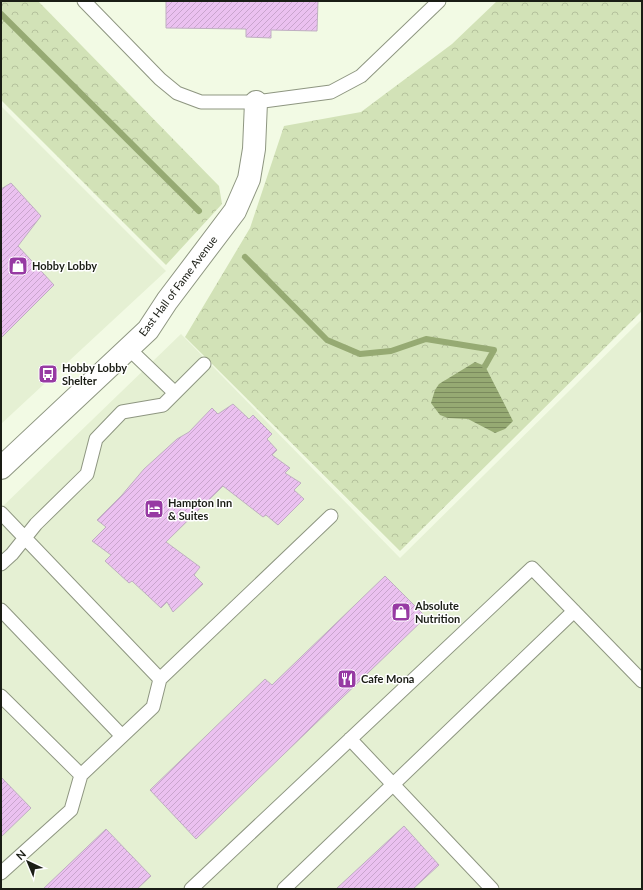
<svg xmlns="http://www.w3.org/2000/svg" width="643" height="890" font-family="Lato,sans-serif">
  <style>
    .built { fill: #e5f0d3 }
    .forest { fill: url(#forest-crowns) }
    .water { fill: url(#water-rules) }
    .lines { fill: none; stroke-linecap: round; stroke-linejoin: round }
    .stream { stroke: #96aa73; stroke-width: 6 }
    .building { fill: url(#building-hatch); stroke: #bfafc1 }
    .lane-casing { stroke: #8e9681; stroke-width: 15 }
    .street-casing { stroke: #8e9681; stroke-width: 24 }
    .lane { stroke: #fff; stroke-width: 13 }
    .street { stroke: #fff; stroke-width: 22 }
    .labels { text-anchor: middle; stroke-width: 3; stroke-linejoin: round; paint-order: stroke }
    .poi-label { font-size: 11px; font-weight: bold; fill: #1a1d15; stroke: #fff; text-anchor: start }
    .street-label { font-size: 11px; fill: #1a1d15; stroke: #fff }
  </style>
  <defs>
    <pattern id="forest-crowns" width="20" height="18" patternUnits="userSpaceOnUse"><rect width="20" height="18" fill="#d2e2b7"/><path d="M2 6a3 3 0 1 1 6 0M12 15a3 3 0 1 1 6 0" fill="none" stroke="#b4c19c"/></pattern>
    <pattern id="water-rules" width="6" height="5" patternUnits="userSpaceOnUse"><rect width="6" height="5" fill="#96aa73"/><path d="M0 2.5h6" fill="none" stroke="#7a8a5d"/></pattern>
    <pattern id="building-hatch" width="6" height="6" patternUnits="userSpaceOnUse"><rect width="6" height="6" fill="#ebc1f0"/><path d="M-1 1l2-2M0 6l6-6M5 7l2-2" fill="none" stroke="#c9a5cd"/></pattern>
  </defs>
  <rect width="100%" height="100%" fill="#f2fae4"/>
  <!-- built -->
  <path class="built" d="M1,106L166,271L1,424Z
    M642,319V889H1V508L181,334L400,558Z"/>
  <!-- forest -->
  <path class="forest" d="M1,1H38L219,186L222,204L166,265L1,100Z
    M497,1H642V311L400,551L185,337L250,228L284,126L361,112L452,44Z"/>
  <!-- water -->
  <path class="water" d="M475,362L485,366L513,421L505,429L495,433L468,419L448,418L440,415L431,403L435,390L439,384Z"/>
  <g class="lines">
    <!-- stream -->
    <path class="stream" d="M1,14L199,211
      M245,257L327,340L360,354L391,351L426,339L494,350L485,366"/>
  </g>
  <!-- building -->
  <path class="building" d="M166,1H318L317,31L271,30V38L246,37V29L166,28Z
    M11,183L41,216L18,246L54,285L1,338V189Z
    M233,404L249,419L253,415L272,434L267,439L277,450L272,455L290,468L285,473L301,483L294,490L304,499L278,525L266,515L263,517L223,486L166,542L200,567L194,575L203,584L173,612L167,602L161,608L132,581L129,583L105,561L111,555L92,541L106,527L97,520L122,495L144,469L177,439L189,432L212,408L218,414Z
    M385,576L426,617L196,839L150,790L265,679L272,685Z
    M1,777L31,808L1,837Z
    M404,826L439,865L413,889H336Z
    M106,829L151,876L137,889H43Z"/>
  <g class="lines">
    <!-- lane casing -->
    <g class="lane-casing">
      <path id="lane" d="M84,1L160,79L177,93L201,102H256L331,92L361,76L439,1
        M128,348L174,392
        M1,513L160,679
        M1,564L12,554L36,524L87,474L96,439L122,412L163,405L204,364
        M1,610L122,736
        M1,696L81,775
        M350,739L492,889
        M1,873L71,810L81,775L153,707L160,679L331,516
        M191,889L532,568L642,681
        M284,889L574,611"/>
    </g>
    <!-- street casing -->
    <g class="street-casing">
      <path id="street" d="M1,468L148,330L167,301L235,211L249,179L254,149L256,102"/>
    </g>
    <!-- lane -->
    <use href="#lane" class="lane"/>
    <!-- street -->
    <use href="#street" class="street"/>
  </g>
  <!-- icons -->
  <defs>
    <g id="shop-square" transform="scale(1)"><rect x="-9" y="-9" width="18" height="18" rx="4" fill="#973aa3" stroke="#fff"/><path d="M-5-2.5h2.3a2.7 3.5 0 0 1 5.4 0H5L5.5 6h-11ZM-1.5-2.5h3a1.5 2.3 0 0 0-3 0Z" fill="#fff"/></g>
    <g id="bus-square" transform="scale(1)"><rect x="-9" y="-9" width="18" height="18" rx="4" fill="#973aa3" stroke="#fff"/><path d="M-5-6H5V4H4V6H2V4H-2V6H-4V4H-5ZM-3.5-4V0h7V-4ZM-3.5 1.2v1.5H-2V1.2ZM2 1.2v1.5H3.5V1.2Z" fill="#fff"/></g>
    <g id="hotel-square" transform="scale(1)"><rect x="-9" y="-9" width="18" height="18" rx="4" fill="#973aa3" stroke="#fff"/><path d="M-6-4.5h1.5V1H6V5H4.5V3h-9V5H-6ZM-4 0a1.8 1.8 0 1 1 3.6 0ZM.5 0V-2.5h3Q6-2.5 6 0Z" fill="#fff"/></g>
    <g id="restaurant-square" transform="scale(1)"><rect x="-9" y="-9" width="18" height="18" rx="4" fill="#973aa3" stroke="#fff"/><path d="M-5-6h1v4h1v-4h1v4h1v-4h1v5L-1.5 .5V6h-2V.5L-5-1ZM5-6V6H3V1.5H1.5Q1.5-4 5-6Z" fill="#fff"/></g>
  </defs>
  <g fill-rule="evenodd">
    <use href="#shop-square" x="18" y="266"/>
    <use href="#bus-square" x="48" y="374"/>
    <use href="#hotel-square" x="154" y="509"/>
    <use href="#shop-square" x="401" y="612"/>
    <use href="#restaurant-square" x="347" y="679"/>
  </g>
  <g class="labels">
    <!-- poi labels -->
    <g class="poi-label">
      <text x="32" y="270">Hobby Lobby</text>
      <text x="62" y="372">Hobby Lobby<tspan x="62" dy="13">Shelter</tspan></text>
      <text x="168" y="507">Hampton Inn<tspan x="168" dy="13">&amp; Suites</tspan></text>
      <text x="415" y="610">Absolute<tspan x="415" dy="13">Nutrition</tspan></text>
      <text x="361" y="683">Cafe Mona</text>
    </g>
    <!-- street labels -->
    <g class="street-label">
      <text transform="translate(178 286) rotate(-53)" y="4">East Hall of Fame Avenue</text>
    </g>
  </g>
  <!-- border -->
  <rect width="643" height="890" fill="none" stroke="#1a1d15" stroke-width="4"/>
  <!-- north arrow -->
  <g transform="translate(28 862) rotate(316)" stroke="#ffffff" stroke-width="3" paint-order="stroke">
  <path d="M0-3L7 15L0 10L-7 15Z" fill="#1a1d15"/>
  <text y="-6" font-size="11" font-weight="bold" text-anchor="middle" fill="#1a1d15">N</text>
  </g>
</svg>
